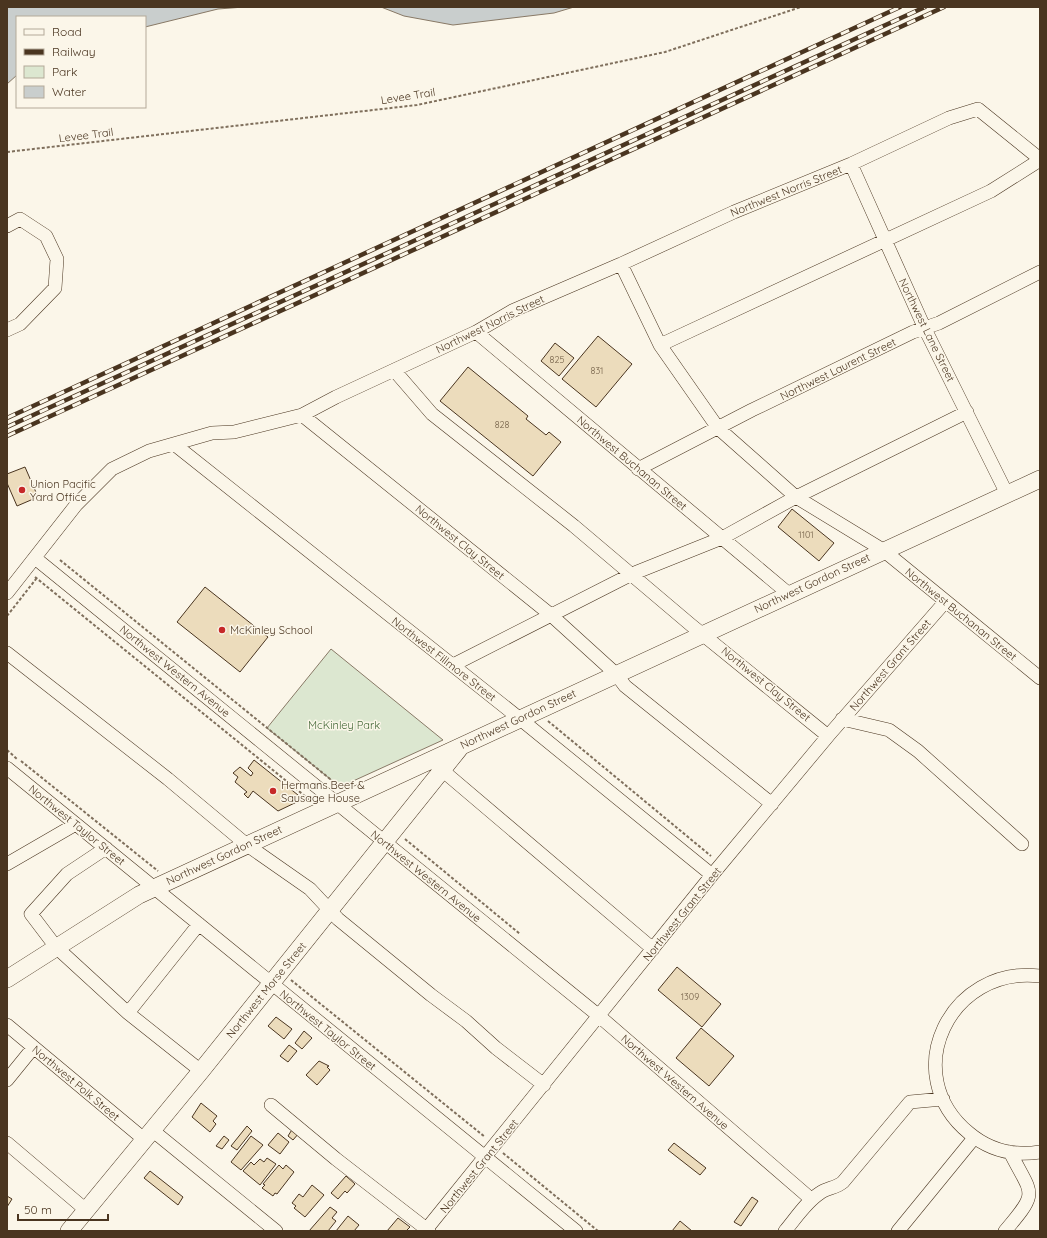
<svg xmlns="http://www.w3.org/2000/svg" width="1047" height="1238" font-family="Quicksand,sans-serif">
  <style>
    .green { fill: #dce7d0; stroke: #887966 }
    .water { fill: #c9cecd; stroke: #887966 }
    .building { fill: #ecdcbc; stroke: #4a3520 }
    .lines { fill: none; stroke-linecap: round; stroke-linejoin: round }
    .minor-casing { stroke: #4a3520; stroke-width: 14 }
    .major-casing { stroke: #4a3520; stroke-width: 18 }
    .path { stroke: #7f6f5c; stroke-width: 2; stroke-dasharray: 3 2; stroke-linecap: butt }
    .minor { stroke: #fbf6e9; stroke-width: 13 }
    .major { stroke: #fbf6e9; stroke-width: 17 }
    .rail-casing { stroke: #4a3520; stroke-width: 4.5 }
    .rail { stroke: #fbf6e9; stroke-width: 3; stroke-dasharray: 9; stroke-linecap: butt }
    .poi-dot { fill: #c62828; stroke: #fbf6e9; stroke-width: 1.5 }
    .labels { text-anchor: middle; stroke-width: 3; stroke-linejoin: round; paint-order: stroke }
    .number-label { font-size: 9px; fill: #725f47 }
    .street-label { font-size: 11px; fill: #4a3520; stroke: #fbf6e9 }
    .poi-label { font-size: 11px; fill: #4a3520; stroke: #fbf6e9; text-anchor: start }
    .park-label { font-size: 11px; fill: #436837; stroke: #fbf6e9 }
  </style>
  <rect width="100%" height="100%" fill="#fbf6e9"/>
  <!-- green -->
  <path class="green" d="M331,649L443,740L340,787L267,728Z"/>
  <!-- water -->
  <path class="water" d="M7,7H244L218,9L145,27V17H17V75L7,84Z
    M381,7H574L554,13L453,25L404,16Z"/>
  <!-- building -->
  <path class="building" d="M598,336L632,364L596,407L562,379Z
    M555,343L574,358L559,376L541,361Z
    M468,367L528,416L526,419L546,435L549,432L561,442L533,476L440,401Z
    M25,467L38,497L17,506L7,483V474Z
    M792,509L834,543L819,561L778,527Z
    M205,587L268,637L240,672L177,622Z
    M254,760L303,799L278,811L253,791L248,798L244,794L247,792L235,782L238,777L233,773L240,767L251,776L253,773L248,768Z
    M677,967L721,1004L702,1027L658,990Z
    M276,1017L292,1029L284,1039L268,1026Z
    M701,1028L734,1056L709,1086L676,1058Z
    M304,1031L312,1038L302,1049L295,1043Z
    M289,1045L297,1051L288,1062L280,1056Z
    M319,1061L329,1066L327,1067L330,1070L317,1085L306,1075Z
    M201,1103L217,1116L213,1121L216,1124L210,1132L192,1117Z
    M247,1126L252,1131L237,1150L231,1146Z
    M293,1128L299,1133L293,1140L288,1136Z
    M278,1133L289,1142L280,1154L268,1145Z
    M224,1136L229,1140L222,1149L216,1146Z
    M251,1136L263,1145L241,1170L231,1162Z
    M674,1143L706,1168L700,1175L668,1150Z
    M267,1158L276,1164L260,1185L243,1171L251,1162L254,1165L260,1159L264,1162Z
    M279,1165L283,1169L286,1165L294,1172L277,1194L275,1193L273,1196L262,1188L265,1185L263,1184Z
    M150,1171L183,1197L178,1205L144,1178Z
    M346,1176L355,1184L347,1193L345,1191L338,1199L331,1193Z
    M312,1185L324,1195L305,1217L294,1208L296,1206L292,1203L299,1194L303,1197Z
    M7,1196L12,1199L7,1207Z
    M752,1197L758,1201L741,1226L734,1222Z
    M330,1207L337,1212L332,1218L336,1221L328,1231H309Z
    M348,1216L359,1225L354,1231H336Z
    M398,1218L410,1227L406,1231H387Z
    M680,1221L692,1231H672Z"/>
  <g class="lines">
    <!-- minor casing -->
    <g class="minor-casing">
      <path id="minor" d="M851,164L925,329L1007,494
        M7,226L20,219L46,236L57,259L55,288L20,324L7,330
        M621,264L660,345L718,428L796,497L883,550L1040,678
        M476,332L789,594
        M660,345L991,191L1040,160
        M394,370L432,414L574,526L691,625L828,736
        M302,415L551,615L616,674L625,686L772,804
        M174,444L519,718L712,875
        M638,469L752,410L913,332L939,323L1040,272
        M35,558L599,1016L811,1199
        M7,593L76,505L112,469L149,451L212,433L234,432L302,415L336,397L476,332L512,311L621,264L734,212L851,164L949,118L978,109L1040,159
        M7,653L168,779L247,845L310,889L338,919L431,995L466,1021L496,1048L544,1085
        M453,665L632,574L722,538L796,497L967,412
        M842,719L889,730L918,751L1022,844
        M7,768L576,1231
        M442,770L653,949
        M106,848L67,874L31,914L56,947L128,1013
        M7,864L76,824
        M199,924L128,1013L201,1071
        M1040,976C950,965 897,1074 969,1133C989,1150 1014,1156 1040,1152
        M7,1025L145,1140
        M7,1080L33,1048
        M271,1105L336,1159L429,1231
        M152,1130L276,1231
        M7,1143L86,1210
        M425,1231L712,875L828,736L945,602
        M785,1231C796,1218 806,1202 820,1193C827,1188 836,1188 843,1182L910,1102L943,1099
        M898,1231L974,1138
        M1005,1231C1040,1190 1032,1196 1010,1152"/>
    </g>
    <!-- major casing -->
    <g class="major-casing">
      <path id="major" d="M7,979L139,895L1040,479
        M69,1231L201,1071L459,749"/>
    </g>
    <!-- path -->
    <path class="path" d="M7,152L417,105L665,52L801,7
      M60,560L340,787
      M35,577L311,801
      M7,616L36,579
      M548,721L711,856
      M7,750L17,759
      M21,761L158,871
      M405,839L520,934
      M291,980L485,1137
      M503,1153L598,1231"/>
    <!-- minor -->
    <use href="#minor" class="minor"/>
    <!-- major -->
    <use href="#major" class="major"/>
    <!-- rail casing -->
    <g class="rail-casing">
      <path id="rail" d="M7,418L900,7
        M7,427L925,7
        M7,436L944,7"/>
    </g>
    <!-- rail -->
    <use href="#rail" class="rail"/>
  </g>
  <!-- markers -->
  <g class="poi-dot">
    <circle cx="22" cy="490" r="4"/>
    <circle cx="222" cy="630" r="4"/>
    <circle cx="273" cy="791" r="4"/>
  </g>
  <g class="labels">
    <!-- number labels -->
    <g class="number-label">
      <text x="557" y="363">825</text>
      <text x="597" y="374">831</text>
      <text x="502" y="428">828</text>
      <text x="806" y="538">1101</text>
      <text x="690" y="1000">1309</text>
    </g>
    <!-- street labels -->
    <g class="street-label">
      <text transform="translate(408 96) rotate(-9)" y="4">Levee Trail</text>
      <text transform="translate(86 135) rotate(-7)" y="4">Levee Trail</text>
      <text transform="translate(786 191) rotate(-22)" y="4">Northwest Norris Street</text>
      <text transform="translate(490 324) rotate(-26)" y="4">Northwest Norris Street</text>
      <text transform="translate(927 330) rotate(64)" y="4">Northwest Lane Street</text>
      <text transform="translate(838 369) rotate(-26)" y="4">Northwest Laurent Street</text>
      <text transform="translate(632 463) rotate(40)" y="4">Northwest Buchanan Street</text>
      <text transform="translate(460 542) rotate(39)" y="4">Northwest Clay Street</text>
      <text transform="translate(812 583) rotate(-25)" y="4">Northwest Gordon Street</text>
      <text transform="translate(961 614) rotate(39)" y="4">Northwest Buchanan Street</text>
      <text transform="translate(444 659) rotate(38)" y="4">Northwest Fillmore Street</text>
      <text transform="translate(890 665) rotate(-49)" y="4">Northwest Grant Street</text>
      <text transform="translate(175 671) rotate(39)" y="4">Northwest Western Avenue</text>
      <text transform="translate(766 684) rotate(39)" y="4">Northwest Clay Street</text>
      <text transform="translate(518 719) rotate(-25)" y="4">Northwest Gordon Street</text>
      <text transform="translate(77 825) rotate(39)" y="4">Northwest Taylor Street</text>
      <text transform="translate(224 855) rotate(-25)" y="4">Northwest Gordon Street</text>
      <text transform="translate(426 876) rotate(39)" y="4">Northwest Western Avenue</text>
      <text transform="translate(682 914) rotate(-51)" y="4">Northwest Grant Street</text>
      <text transform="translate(266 990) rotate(-51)" y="4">Northwest Morse Street</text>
      <text transform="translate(328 1030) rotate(39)" y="4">Northwest Taylor Street</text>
      <text transform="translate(675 1082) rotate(41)" y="4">Northwest Western Avenue</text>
      <text transform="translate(76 1083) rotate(40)" y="4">Northwest Polk Street</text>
      <text transform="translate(479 1166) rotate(-51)" y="4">Northwest Grant Street</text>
    </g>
    <!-- poi labels -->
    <g class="poi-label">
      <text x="30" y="488">Union Pacific<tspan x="30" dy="13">Yard Office</tspan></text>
      <text x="230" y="634">McKinley School</text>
      <text x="281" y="789">Hermans Beef &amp;<tspan x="281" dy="13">Sausage House</tspan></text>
    </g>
    <!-- park labels -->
    <g class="park-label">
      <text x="344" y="729">McKinley Park</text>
    </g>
  </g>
  <!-- border -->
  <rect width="1047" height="1238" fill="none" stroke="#4a3520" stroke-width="16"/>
  <!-- legend -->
  <rect x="16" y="16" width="130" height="92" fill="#fbf6e9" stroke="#b4a999"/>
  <rect x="24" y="29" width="20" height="6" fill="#fbf6e9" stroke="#b4a999"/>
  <text x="52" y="36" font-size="12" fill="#4a3520">Road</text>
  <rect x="24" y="49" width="20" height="6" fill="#4a3520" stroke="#b4a999"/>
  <text x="52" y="56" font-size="12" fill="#4a3520">Railway</text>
  <rect x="24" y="66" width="20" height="12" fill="#dce7d0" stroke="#b4a999"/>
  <text x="52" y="76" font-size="12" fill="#4a3520">Park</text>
  <rect x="24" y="86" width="20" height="12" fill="#c9cecd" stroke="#b4a999"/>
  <text x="52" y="96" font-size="12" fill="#4a3520">Water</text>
  <!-- scale -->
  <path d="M18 1214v6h90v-6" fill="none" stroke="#4a3520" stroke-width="2"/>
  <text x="24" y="1214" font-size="12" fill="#4a3520" stroke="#fbf6e9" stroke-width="3" paint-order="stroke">50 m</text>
</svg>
